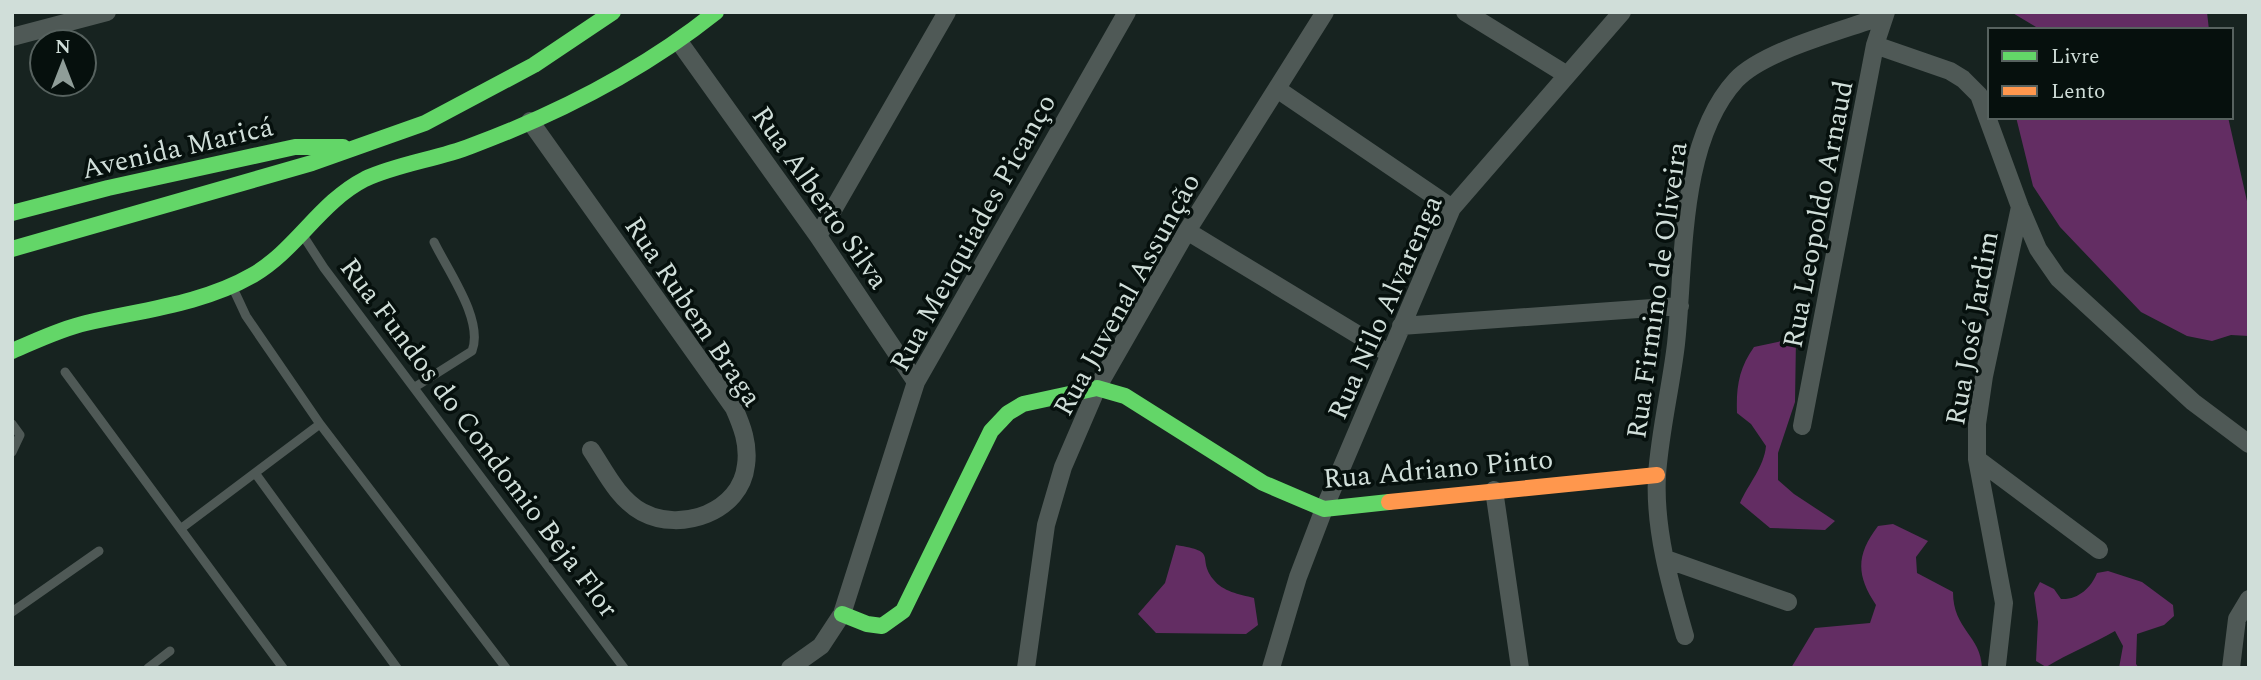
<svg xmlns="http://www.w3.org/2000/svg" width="2261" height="680" font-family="Spectral,serif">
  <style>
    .green { fill: #632d63 }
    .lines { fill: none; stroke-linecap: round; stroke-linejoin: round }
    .lane { stroke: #4f5956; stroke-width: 9 }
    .street { stroke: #4f5956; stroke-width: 18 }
    .fast { stroke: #63d668; stroke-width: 16 }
    .slow { stroke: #ff974d; stroke-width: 16 }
    .labels { text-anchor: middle; stroke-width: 7; stroke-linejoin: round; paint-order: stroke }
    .street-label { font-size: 28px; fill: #d0ded9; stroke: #06100d }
  </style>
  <rect width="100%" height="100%" fill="#172320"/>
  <!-- green -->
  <path class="green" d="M2011,12H2207L2209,30H2036V27Z
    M2016,117H2228L2249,210V336L2231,335L2212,341L2187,336L2141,312L2060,227L2033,186Z
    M1796,338L1795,402L1778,453V480L1794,494L1835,521L1825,530L1770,528L1740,503C1749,483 1764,467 1766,446L1751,424L1737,413C1736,387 1739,368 1754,347Z
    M1893,524L1928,541L1916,557L1917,573L1953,592C1953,630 1981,635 1982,668H1791L1815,628L1870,623L1876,605C1856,575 1856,555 1878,526Z
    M1176,545C1220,552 1196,557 1213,579C1223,592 1239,594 1254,598L1258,625L1246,634L1156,633L1138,614L1165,583Z
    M2108,571L2142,582L2173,605L2174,616L2164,625L2137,634L2136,664L2139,668H2119L2123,646L2115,631C2092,644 2069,653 2046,667L2036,661L2038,622L2034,593L2040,582L2054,589L2061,599C2078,600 2091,588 2097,573Z"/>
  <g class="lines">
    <!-- lane -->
    <path class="lane" d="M302,234L324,268L624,668
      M232,286L246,316L320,424L506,668
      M65,372L283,668
      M415,387L472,351C484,320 448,271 434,242
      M12,424L20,435L12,452
      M255,473L397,668
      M183,527L320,424
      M12,612L99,551
      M148,668L170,651"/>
    <!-- street -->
    <path class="street" d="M1465,12L1567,75
      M12,37L107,12
      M680,43L818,236L916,382
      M1875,45L1950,71L1963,79L1979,95L2020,207L2038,249L2058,278L2193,402L2249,444
      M1277,89L1452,208
      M530,121L734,408C742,426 749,444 746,465C741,512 681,533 642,512C618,499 605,471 591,450
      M1187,231L1388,353
      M818,236L947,12
      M1401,326L1680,306
      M1802,426L1875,45L1886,12
      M1977,459L2099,550
      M1494,490L1520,668
      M1666,559L1788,602
      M1685,636C1670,584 1654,529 1657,475C1660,431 1671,387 1676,344C1685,262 1678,143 1736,80C1764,50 1845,30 1885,15
      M1997,665L2004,603L1977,459V424L1984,376L2020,207
      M790,668L821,646L842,614L916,382L1127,12
      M1026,668L1046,525L1063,467L1097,388L1187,231L1325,12
      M1271,668L1298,577L1324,509L1452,208L1622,12
      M2231,668L2237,619L2249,599"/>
    <!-- fast -->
    <path class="fast" d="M12,213L108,188L295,147H343
      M12,249L312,163L425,123L534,65L613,12
      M12,351C36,341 60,329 86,323C142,310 203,304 253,275C296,250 320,202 365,179C397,164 438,159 471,146C560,113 642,71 716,12
      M842,614L867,624L882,626L903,611L991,431L1008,413L1023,404L1097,388L1125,396L1263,483L1324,509L1389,502"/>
    <!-- slow -->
    <path class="slow" d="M1389,502L1657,475"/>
  </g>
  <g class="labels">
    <!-- street labels -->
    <g class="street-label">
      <text transform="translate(177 147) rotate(-13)" y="10">Avenida Maricá</text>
      <text transform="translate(821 197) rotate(55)" y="10">Rua Alberto Silva</text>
      <text transform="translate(1817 214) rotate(-79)" y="10">Rua Leopoldo Arnaud</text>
      <text transform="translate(972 232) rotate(-61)" y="10">Rua Meuquiades Picanço</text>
      <text transform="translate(1656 290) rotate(-82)" y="10">Rua Firmino de Oliveira</text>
      <text transform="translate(1126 294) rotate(-61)" y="10">Rua Juvenal Assunção</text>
      <text transform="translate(1384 307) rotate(-66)" y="10">Rua Nilo Alvarenga</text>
      <text transform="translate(694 311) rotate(56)" y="10">Rua Rubem Braga</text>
      <text transform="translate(1971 328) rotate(-80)" y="10">Rua José Jardim</text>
      <text transform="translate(480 437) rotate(53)" y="10">Rua Fundos do Condomio Beja Flor</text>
      <text transform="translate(1438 468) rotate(-5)" y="10">Rua Adriano Pinto</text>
    </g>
  </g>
  <!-- border -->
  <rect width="2261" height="680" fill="none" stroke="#d0ded9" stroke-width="28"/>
  <!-- legend -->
  <rect x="1988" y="28" width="245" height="91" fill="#06100d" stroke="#57625f" stroke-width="2"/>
  <rect x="2002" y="51" width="35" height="10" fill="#63d668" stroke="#57625f" stroke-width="2"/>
  <text x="2051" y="63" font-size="21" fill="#d0ded9">Livre</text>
  <rect x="2002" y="86" width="35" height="10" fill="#ff974d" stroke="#57625f" stroke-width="2"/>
  <text x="2051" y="98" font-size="21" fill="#d0ded9">Lento</text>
  <!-- north arrow -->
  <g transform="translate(63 63)"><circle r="33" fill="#06100d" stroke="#57625f" stroke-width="2"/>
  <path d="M0-5L12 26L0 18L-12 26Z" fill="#8f9d98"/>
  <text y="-10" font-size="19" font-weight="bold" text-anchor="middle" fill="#d0ded9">N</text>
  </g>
</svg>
